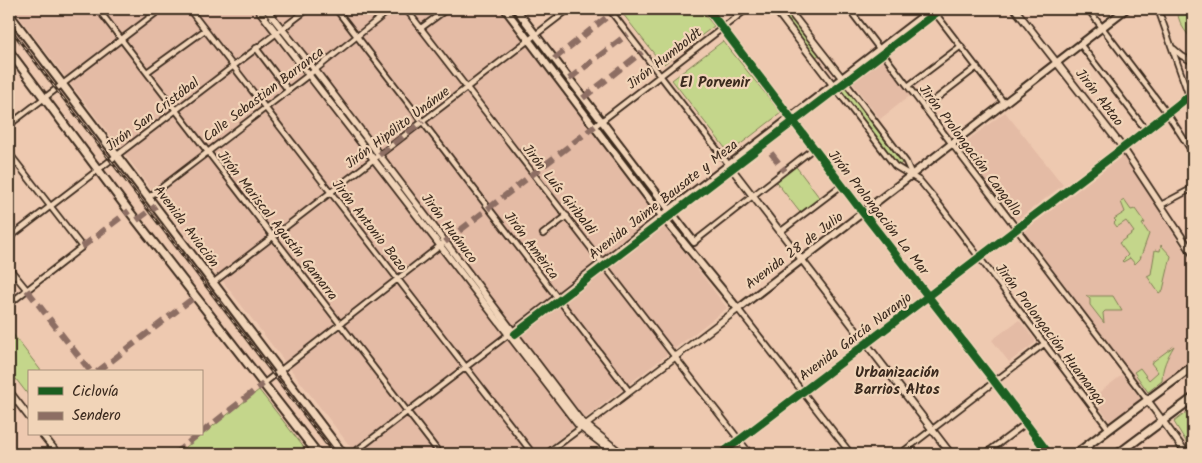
<svg xmlns="http://www.w3.org/2000/svg" width="1202" height="463" font-family="Kalam,sans-serif">
  <style>
    .built { fill: #e4bba5 }
    .green { fill: #c4d68b; stroke: #808054 }
    .lines { fill: none; stroke-linecap: round; stroke-linejoin: round }
    .minor-casing { stroke: #3b2a1e; stroke-width: 8 }
    .tertiary-casing { stroke: #3b2a1e; stroke-width: 9 }
    .secondary-casing { stroke: #3b2a1e; stroke-width: 10 }
    .primary-casing { stroke: #3b2a1e; stroke-width: 11 }
    .minor { stroke: #f1d4b8; stroke-width: 4.5 }
    .tertiary { stroke: #f1d4b8; stroke-width: 5.5 }
    .secondary { stroke: #f1d4b8; stroke-width: 6 }
    .primary { stroke: #f1d4b8; stroke-width: 7 }
    .rail-casing { stroke: #3b2a1e; stroke-width: 3 }
    .rail { stroke: #f1d4b8; stroke-width: 1; stroke-dasharray: 4; stroke-linecap: butt }
    .quiet { stroke: #8d6e63; stroke-width: 6; stroke-dasharray: 12 6; stroke-linecap: butt }
    .cycleway-casing { stroke: #f1d4b8; stroke-width: 11 }
    .cycleway { stroke: #1b5e20; stroke-width: 8 }
    .labels { text-anchor: middle; stroke-width: 4.5; stroke-linejoin: round; paint-order: stroke }
    .street-label { font-size: 14px; fill: #3b2a1e; stroke: #f1d4b8 }
    .neighbourhood-label { font-size: 15px; font-weight: bold; fill: #3b2a1e; stroke: #f1d4b8 }
  </style>
  <rect width="100%" height="100%" fill="#eec9b0"/>
  <filter id="ink" filterUnits="userSpaceOnUse"><feTurbulence type="fractalNoise" baseFrequency=".02" numOctaves="2"/><feDisplacementMap in="SourceGraphic" scale="10" xChannelSelector="R" yChannelSelector="G"/><feConvolveMatrix kernelMatrix="1 2 1 2 8 2 1 2 1" color-interpolation-filters="sRGB"/></filter>
  <g filter="url(#ink)">
    <!-- built -->
    <path class="built" d="M13,9H499L727,308L539,454H356Z
      M883,59L911,95L880,119L852,82Z
      M1005,112L1063,185L1017,220L959,147Z
      M1124,155L1193,265V360L1148,395L1024,231Z
      M1019,320L1035,340V343L1009,362L992,340Z
      M1122,375L1140,398L1138,401L1110,421L1092,398Z"/>
    <!-- green -->
    <path class="green" d="M619,9H700L714,26L664,64L660,59L659,60Z
      M779,9H787L820,54L815,58Z
      M1177,9H1193V40C1184,31 1178,22 1177,9Z
      M723,41L781,113L729,153L672,80Z
      M844,86L902,163L898,166L840,89Z
      M794,164L822,201L802,215L774,179Z
      M1124,200L1131,210L1135,209L1145,223L1142,224L1149,234L1140,259L1135,264L1130,258L1123,262L1122,261L1128,255L1119,243L1134,232L1126,221L1117,227L1114,223L1116,221L1114,219L1125,212L1121,202Z
      M1161,245L1171,256L1163,290L1159,293L1147,276L1151,274L1155,250L1160,251Z
      M1086,296H1113L1122,311H1105L1103,313L1104,323L1090,305V299Z
      M9,329L42,372H29V396L9,370Z
      M1174,346C1167,358 1162,367 1162,381L1148,392L1134,372L1140,368L1149,380L1158,372L1151,363Z
      M259,390L309,454H177Z
      M1193,407V424L1191,426L1193,428V453L1174,422Z"/>
    <g class="lines">
      <!-- minor casing -->
      <g class="minor-casing">
        <path id="minor" d="M98,9L440,454
          M189,9L533,454
          M336,9L629,391
          M406,9L750,454
          M609,9L729,165
          M708,9L857,205L994,381L1049,454
          M849,9L1148,401
          M932,9L1004,103
          M1088,9L1167,113L1193,153
          M1158,9L1189,96
          M9,10L10,9
          M421,28L447,9
          M1080,44L1146,130
          M256,48L288,90
          M1174,49L1182,56L1193,62
          M147,72L205,30
          M842,78L906,162L912,175
          M833,85L895,166L920,181L935,199L1109,429
          M908,86L961,46
          M924,108L977,67
          M9,125L161,9
          M595,126L747,9
          M9,153L82,247L9,304
          M149,197L315,70L391,9
          M1161,205L1193,188
          M780,232L842,185
          M543,234L567,216
          M9,238L308,9
          M694,242L814,148
          M9,268L27,290
          M214,282L569,9
          M738,309L851,454
          M263,384L445,242
          M352,454L509,334
          M546,454L581,428
          M721,454L1123,148L1193,93
          M900,454L1045,343
          M985,454L1025,424"/>
      </g>
      <!-- tertiary casing -->
      <g class="tertiary-casing">
        <path id="tertiary" d="M258,9L579,426L615,454
          M266,9L315,70L580,420L622,454
          M775,9L833,85
          M788,9L842,78
          M1015,9L1123,148L1193,254
          M729,165L951,454
          M511,333L662,216
          M9,391L29,417
          M1148,401L1187,454
          M583,427L738,309
          M42,434L58,454"/>
      </g>
      <!-- secondary casing -->
      <g class="secondary-casing">
        <path id="secondary" d="M505,9L662,216L738,309L1126,9
          M516,9L694,242
          M662,216L932,9"/>
      </g>
      <!-- primary casing -->
      <g class="primary-casing">
        <path id="primary" d="M9,14L343,454
          M9,51L129,211L318,454
          M1076,454L1193,366
          M1118,454L1193,398"/>
      </g>
      <!-- minor -->
      <use href="#minor" class="minor"/>
      <!-- tertiary -->
      <use href="#tertiary" class="tertiary"/>
      <!-- secondary -->
      <use href="#secondary" class="secondary"/>
      <!-- primary -->
      <use href="#primary" class="primary"/>
      <!-- rail casing -->
      <g class="rail-casing">
        <path id="rail" d="M9,27L334,454"/>
      </g>
      <!-- rail -->
      <use href="#rail" class="rail"/>
      <!-- quiet -->
      <path class="quiet" d="M554,59L612,13
        M569,79L628,34
        M583,98L642,52
        M771,153L785,171
        M379,155L423,121
        M137,220L156,206
        M445,242L595,126
        M82,247L129,211
        M27,290L91,372
        M97,372L196,296
        M201,433L263,384
        M174,454L199,434"/>
      <!-- cycleway casing -->
      <g class="cycleway-casing">
        <path id="cycleway" d="M708,9L857,205L994,381L1049,454
          M515,334L941,9
          M721,454L1123,148L1193,93"/>
      </g>
      <!-- cycleway -->
      <use href="#cycleway" class="cycleway"/>
    </g>
  </g>
  <g class="labels">
    <!-- street labels -->
    <g class="street-label">
      <text transform="translate(664 58) rotate(-38)" y="5">Jirón Humboldt</text>
      <text transform="translate(263 94) rotate(-37)" y="5">Calle Sebastian Barranca</text>
      <text transform="translate(1100 97) rotate(52)" y="5">Jirón Abtao</text>
      <text transform="translate(152 114) rotate(-37)" y="5">Jirón San Cristóbal</text>
      <text transform="translate(397 127) rotate(-37)" y="5">Jirón Hipólito Unánue</text>
      <text transform="translate(971 150) rotate(53)" y="5">Jirón Prolongación Cangallo</text>
      <text transform="translate(560 189) rotate(52)" y="5">Jirón Luís Giribaldi</text>
      <text transform="translate(663 199) rotate(-38)" y="5">Avenida Jaime Bausate y Meza</text>
      <text transform="translate(879 212) rotate(52)" y="5">Jirón Prolongación La Mar</text>
      <text transform="translate(278 225) rotate(52)" y="5">Jirón Mariscal Agustín Gamarra</text>
      <text transform="translate(370 225) rotate(52)" y="5">Jirón Antonio Bazo</text>
      <text transform="translate(187 226) rotate(53)" y="5">Avenida Aviación</text>
      <text transform="translate(450 228) rotate(53)" y="5">Jirón Huánuco</text>
      <text transform="translate(532 245) rotate(53)" y="5">Jirón Amèrica</text>
      <text transform="translate(794 250) rotate(-37)" y="5">Avenida 28 de Julio</text>
      <text transform="translate(1051 334) rotate(53)" y="5">Jirón Prolongación Huamanga</text>
      <text transform="translate(855 336) rotate(-37)" y="5">Avenida García Naranjo</text>
    </g>
    <!-- neighbourhood labels -->
    <g class="neighbourhood-label">
      <text x="715" y="87">El Porvenir</text>
      <text x="897" y="377">Urbanización<tspan x="897" dy="17">Barrios Altos</tspan></text>
    </g>
  </g>
  <!-- margin -->
  <rect width="1202" height="463" fill="none" stroke="#f1d4b8" stroke-width="30"/>
  <rect x="15" y="15" width="1172" height="433" fill="none" stroke="#3b2a1e" stroke-width="2" filter="url(#ink)"/>
  <!-- legend -->
  <rect x="28" y="370" width="175" height="65" fill="#f1d4b8" stroke="#a8907a"/>
  <rect x="38" y="387" width="25" height="8" fill="#1b5e20" stroke="#a8907a"/>
  <text x="72" y="396" font-size="15" fill="#3b2a1e">Ciclovía</text>
  <rect x="38" y="412" width="25" height="8" fill="#8d6e63" stroke="#a8907a"/>
  <text x="72" y="420" font-size="15" fill="#3b2a1e">Sendero</text>
</svg>
